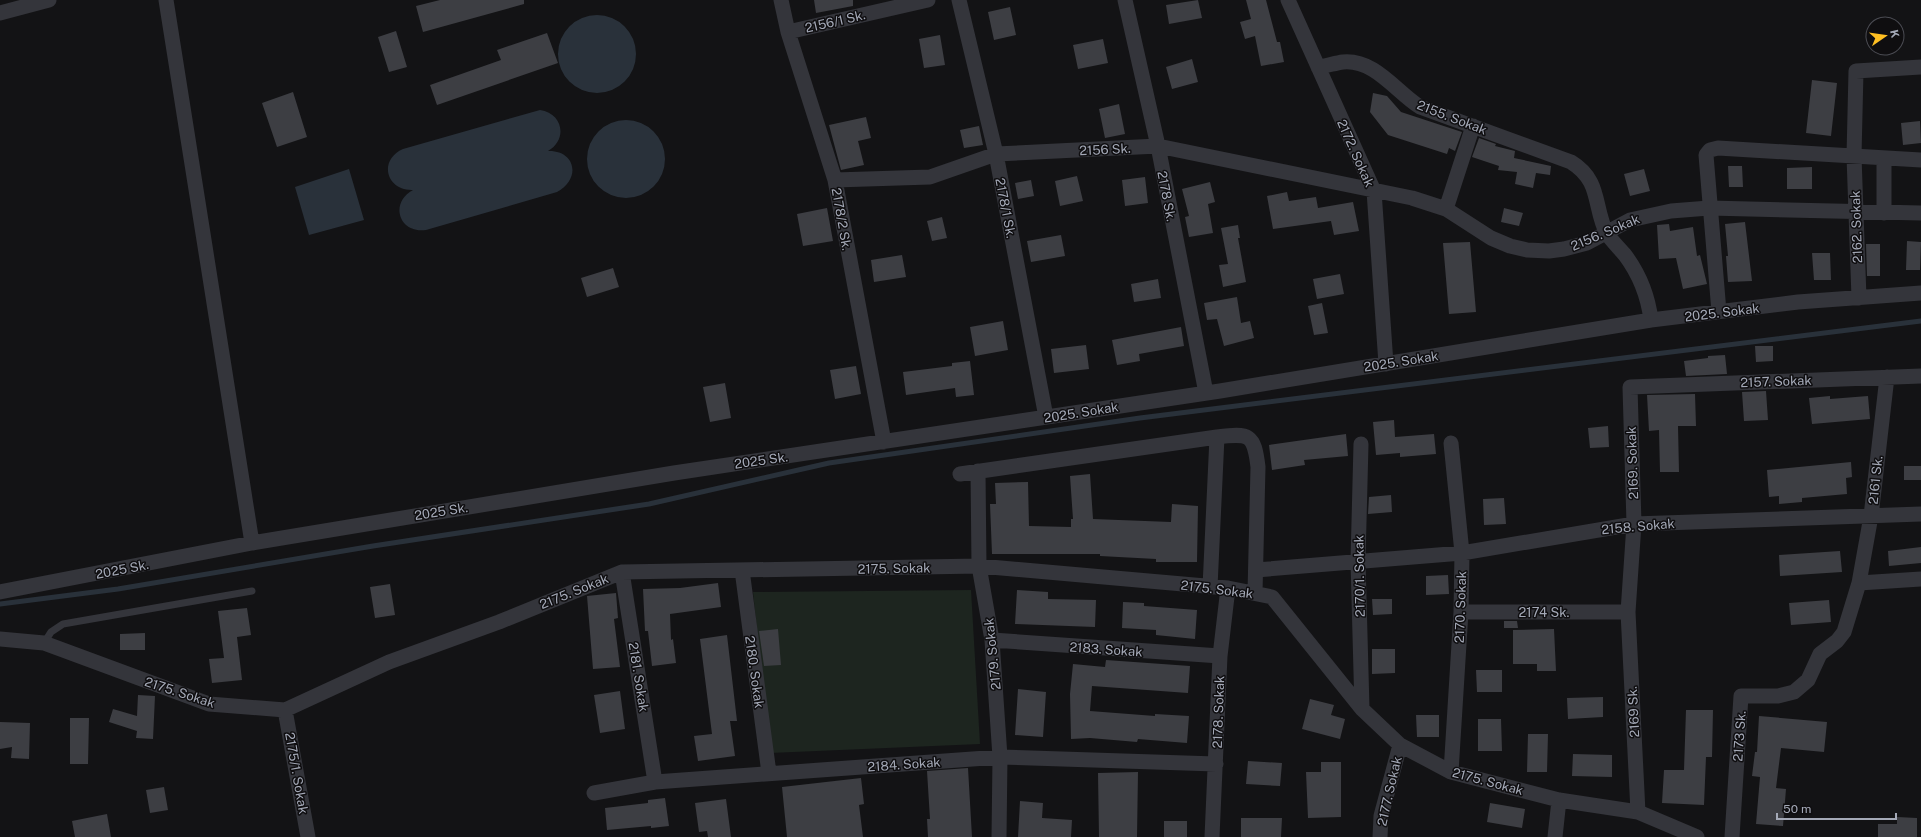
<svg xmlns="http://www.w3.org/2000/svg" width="1921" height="837" font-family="'Public Sans',sans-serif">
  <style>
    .green { fill: #1d251f }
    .water { fill: #29313a }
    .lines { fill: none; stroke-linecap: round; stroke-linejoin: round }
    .stream { stroke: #29313a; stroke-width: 5 }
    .building { fill: #3d3e43 }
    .service { stroke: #34353b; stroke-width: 7 }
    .minor { stroke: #34353b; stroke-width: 15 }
    .labels { text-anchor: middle; stroke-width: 3; stroke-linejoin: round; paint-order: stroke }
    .street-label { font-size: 13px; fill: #a4a9b7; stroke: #0f0e10 }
  </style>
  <rect width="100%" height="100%" fill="#131315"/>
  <!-- green -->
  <path class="green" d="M971,590L980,744L770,753L753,592Z"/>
  <!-- water -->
  <path class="water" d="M558 54a39 39 0 1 1 78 0a39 39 0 1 1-78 0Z
    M540,110C563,113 568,140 548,151C575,150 582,178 557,192L426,230C399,234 389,203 413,190C386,191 378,160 403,149Z
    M587 159a39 39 0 1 1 78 0a39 39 0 1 1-78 0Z
    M349,169L364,220L309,235L295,187Z"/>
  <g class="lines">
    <!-- stream -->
    <path class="stream" d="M0,604L118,589L373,546L649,504L829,463L1140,418L1921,321"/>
  </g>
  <!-- building -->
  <path class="building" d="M440,0H524V4L423,32L416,6Z
    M814,0H853V6L816,13Z
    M1198,0L1202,18L1169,24L1166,5Z
    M1246,0H1266L1277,42H1280L1284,62L1261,66L1255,36L1245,39L1240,22L1251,19Z
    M1010,7L1016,35L994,40L988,12Z
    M396,31L407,67L389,72L378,37Z
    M547,33L558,63L437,105L430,85L501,60L497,50Z
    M940,35L945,65L924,68L919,39Z
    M1103,39L1108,63L1078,69L1073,45Z
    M1192,59L1198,82L1172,89L1166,67Z
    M1812,80L1837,83L1831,136L1806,133Z
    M293,92L307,137L277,147L262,103Z
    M1373,93L1387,96L1401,112L1462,132L1455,151L1449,148L1447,154L1388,135L1370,112Z
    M1119,104L1125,134L1105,138L1099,109Z
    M866,117L871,138L858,141L864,165L841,170L829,125Z
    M1920,121L1921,143L1903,145L1901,123Z
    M979,126L983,145L964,148L960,130Z
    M1479,138L1496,144L1495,146L1515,151L1514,158L1551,166L1550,175L1536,173L1533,188L1515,184L1517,172L1498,170L1499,166L1472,157Z
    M1728,166H1742L1743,187H1729Z
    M1812,167V189H1787V168Z
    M1644,169L1650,191L1630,196L1624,174Z
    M1077,176L1083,201L1060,206L1055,181Z
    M1145,177L1148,203L1125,206L1122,180Z
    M1031,180L1034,196L1018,199L1015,183Z
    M1210,182L1215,202L1208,204L1213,233L1189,237L1185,217L1189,216L1182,189Z
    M1287,192L1289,201L1316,197L1318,208L1353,202L1359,231L1334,235L1331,221L1273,229L1267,196Z
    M827,208L833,241L803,246L797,214Z
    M1504,208L1523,213L1519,226L1501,222Z
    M942,217L947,238L932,241L927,221Z
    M1745,222L1752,281L1728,282L1726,256H1728L1725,224Z
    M1669,224L1670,231L1693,227L1697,256L1700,255L1707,284L1683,289L1676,258L1659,259L1657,225Z
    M1238,225L1240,238H1238L1246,282L1223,287L1219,265L1228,264L1221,228Z
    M1061,235L1065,256L1031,262L1027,241Z
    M1907,241L1921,242L1920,270H1906Z
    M1470,242L1476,312L1449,314L1443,243Z
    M1866,244H1880V276H1867Z
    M1812,253H1830L1831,280H1814Z
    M902,255L906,277L874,282L871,260Z
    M613,268L619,287L587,297L581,278Z
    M1340,274L1344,294L1317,299L1313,279Z
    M1158,279L1161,298L1134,302L1131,284Z
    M1237,297L1241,323L1250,321L1254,338L1224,346L1217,319L1207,320L1204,303Z
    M1322,303L1328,333L1314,335L1308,306Z
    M1003,321L1008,350L975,356L970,327Z
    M1181,327L1184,346L1139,354L1140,361L1117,365L1112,340Z
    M1086,345L1089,369L1054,373L1051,349Z
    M1755,346H1773V361L1756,362Z
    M1725,355L1727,374L1686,376L1684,361L1708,358V356Z
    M970,361L974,395L956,397L955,388L906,395L903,372L952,366V363Z
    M856,366L861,394L835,399L830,370Z
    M725,383L731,418L710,422L703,387Z
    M1766,391L1768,420L1744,421L1742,392Z
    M1695,394L1696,426H1678L1679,472H1660L1659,430L1649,431L1647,395Z
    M1830,396V399L1868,396L1870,419L1812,424L1809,398Z
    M1394,420L1395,437L1434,434L1436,454L1400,457V453L1376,455L1373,422Z
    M1608,426L1609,447L1590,448L1588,428Z
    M1346,434L1348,456L1304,460L1305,465L1272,470L1269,445Z
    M1851,462L1852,477L1846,478L1847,494L1802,498V502L1779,504V496L1769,497L1767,470Z
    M1904,466H1921V480H1904Z
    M1090,474L1093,519L1171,522L1172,504L1198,506L1197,562H1156V559L1100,556V554H992L990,504H996L995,483L1028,482L1029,526L1071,527V519H1073L1070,476Z
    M1391,495L1392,512L1368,514L1369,497Z
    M1504,498L1506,524L1484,525L1483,499Z
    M1921,547V563L1889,566L1888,551Z
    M1840,551L1842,572L1780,576L1779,555Z
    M1448,575L1449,594L1426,595V576Z
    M718,583L721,607L670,614L671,640L673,639L676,663L652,666L648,631H645L643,589L680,588Z
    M390,584L395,615L375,618L370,587Z
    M1017,590L1048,592V599L1096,600L1095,627L1015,624Z
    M616,593L618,618L614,619L620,667L593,669L587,596Z
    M1372,599H1392V614L1373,615Z
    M1829,600L1831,622L1791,625L1789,603Z
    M1123,602L1144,603V606L1197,610L1195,639L1156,635V630L1122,628Z
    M247,608L251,635L237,637L242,680L212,683L209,659L224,658L218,611Z
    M1504,621H1517L1518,628H1504Z
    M778,629L781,665L764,666L759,631Z
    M1554,629L1556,671H1537V664H1513V630Z
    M145,633V650H120V634Z
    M727,635L737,721H730L735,756L698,761L694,736L712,734L700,639Z
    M1372,649H1395V673L1372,674Z
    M1106,660L1190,666L1188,693L1092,686L1090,711L1155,716V714L1189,716L1187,743L1138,739L1137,742L1090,738L1071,739L1070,694L1073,664L1105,667Z
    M1476,670H1502V692H1477Z
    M1018,689L1046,692L1043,737L1015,735Z
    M620,691L625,729L600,733L594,695Z
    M138,695L155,696L153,739L136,738L137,731L109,722L113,709L137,716Z
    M1603,697V717L1568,719L1567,698Z
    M1310,699L1334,705L1331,715L1345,719L1340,739L1302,729Z
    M1686,710H1713L1712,757H1706L1704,805L1662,803L1664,770H1684Z
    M1416,715H1439V737H1417Z
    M1759,716L1827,722L1824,752L1781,748L1776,788L1786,789L1783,826L1756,824L1760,777L1752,776L1755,752H1757Z
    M70,718H89L88,764H70Z
    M1478,719H1501L1502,751H1478Z
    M0,722L30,723L29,759L11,758L12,747L0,749Z
    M1528,734H1548L1547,772H1527Z
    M1573,754L1612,755V777L1572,776Z
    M1248,761L1282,763L1280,786L1246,784Z
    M1321,762H1341V817L1308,818L1306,772H1321Z
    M968,768L972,837H928L927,819H930L927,771Z
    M1138,772L1137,837H1099L1098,773Z
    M861,778L864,804L859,805L863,837H787L782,787Z
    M164,787L168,810L150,813L146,790Z
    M665,798L669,826L651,828V826L607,830L605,808L648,803V800Z
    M726,799L731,837H708L707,831L699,832L695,803Z
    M1020,801L1043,803L1042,818L1072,820L1071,837H1018Z
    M1490,803L1525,809L1522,828L1487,822Z
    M107,814L111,837H75L72,821Z
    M1897,817L1917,818V837H1878V824H1897Z
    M1241,818H1282L1281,837H1241Z
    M1164,821H1187V837H1164Z"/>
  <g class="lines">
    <!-- service -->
    <path class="service" d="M44,643L51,632L63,624L252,591"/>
    <!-- minor -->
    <path class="minor" d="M166,0L252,543
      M781,0L788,32L835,180L884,442
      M959,0L996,154L1046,417
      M1125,0L1158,146L1206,393
      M1288,0L1374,191L1386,364
      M0,13L49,0
      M788,32L928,0
      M1318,67C1327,66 1335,63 1343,62C1375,59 1396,92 1420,107L1571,162C1602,181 1593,207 1607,234C1612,241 1619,248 1625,255C1640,275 1648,296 1651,320
      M835,180L930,177L996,154L1158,146L1412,198L1446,209L1491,238L1510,246L1527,250L1549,251L1564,249L1587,243L1630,220L1671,211L1709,208L1921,213
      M1446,209L1473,126
      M1884,213V159
      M1859,298L1854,156L1856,71L1921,67
      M1719,312L1706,155L1710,150L1718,148L1921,160
      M1451,443L1462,553L1461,612L1451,772
      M1361,444L1358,561L1362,709
      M978,471L979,566L992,640L1000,757L999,837
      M960,474L1217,437C1250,433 1254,434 1258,467L1255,593
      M742,570L769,773
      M1256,570L1462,553L1634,524L1921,514
      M622,572L655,782
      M1859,583L1921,579
      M1210,587L1217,437
      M0,592L252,543L674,473L1220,391L1651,320L1798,302L1921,293
      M1461,612H1628
      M0,639L44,643L209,704L285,710L389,662L499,622L622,572L979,566L1228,588L1272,597L1362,709L1400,745L1451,772L1559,800L1638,812L1697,837
      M992,640L1220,656
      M285,710L308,837
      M594,793L655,782L1000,757L1216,764
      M1638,812L1628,612L1634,524L1630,387L1921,376
      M1212,837L1220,656L1228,588
      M1380,837L1381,816L1400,745
      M1555,837L1559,800
      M1732,837L1741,696H1778L1794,692L1808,680L1820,654L1837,641L1844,632L1859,583L1871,516L1887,377"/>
  </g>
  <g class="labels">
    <!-- street labels -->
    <g class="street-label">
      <text transform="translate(835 21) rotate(-13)" y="5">2156/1 Sk.</text>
      <text transform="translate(1452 117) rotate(21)" y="5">2155. Sokak</text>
      <text transform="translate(1105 149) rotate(-3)" y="5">2156 Sk.</text>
      <text transform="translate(1356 153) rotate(66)" y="5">2172. Sokak</text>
      <text transform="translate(1167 196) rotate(79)" y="5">2178 Sk.</text>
      <text transform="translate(1006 208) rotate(79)" y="5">2178/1 Sk.</text>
      <text transform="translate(842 219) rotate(80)" y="5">2178/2 Sk.</text>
      <text transform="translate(1856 227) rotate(-92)" y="5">2162. Sokak</text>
      <text transform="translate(1605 232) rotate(-23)" y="5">2156. Sokak</text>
      <text transform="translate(1722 312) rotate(-7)" y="5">2025. Sokak</text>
      <text transform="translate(1401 361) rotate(-9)" y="5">2025. Sokak</text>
      <text transform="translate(1776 381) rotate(-2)" y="5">2157. Sokak</text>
      <text transform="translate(1081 412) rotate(-9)" y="5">2025. Sokak</text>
      <text transform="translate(761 460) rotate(-8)" y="5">2025 Sk.</text>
      <text transform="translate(1632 463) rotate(-92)" y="5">2169. Sokak</text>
      <text transform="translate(1875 480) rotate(-84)" y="5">2161 Sk.</text>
      <text transform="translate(441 511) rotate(-9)" y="5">2025 Sk.</text>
      <text transform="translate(1638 526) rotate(-5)" y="5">2158. Sokak</text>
      <text transform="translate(894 568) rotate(-1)" y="5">2175. Sokak</text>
      <text transform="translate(122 569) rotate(-11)" y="5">2025 Sk.</text>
      <text transform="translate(1359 576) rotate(-91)" y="5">2170/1. Sokak</text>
      <text transform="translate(1217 589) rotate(7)" y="5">2175. Sokak</text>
      <text transform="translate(574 591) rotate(-22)" y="5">2175. Sokak</text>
      <text transform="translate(1460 607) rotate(-88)" y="5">2170. Sokak</text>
      <text x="1544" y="617">2174 Sk.</text>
      <text transform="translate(1106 649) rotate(4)" y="5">2183. Sokak</text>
      <text transform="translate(992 654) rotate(-96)" y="5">2179. Sokak</text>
      <text transform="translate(755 672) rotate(82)" y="5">2180. Sokak</text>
      <text transform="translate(639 677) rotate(81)" y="5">2181. Sokak</text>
      <text transform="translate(180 692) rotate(18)" y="5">2175. Sokak</text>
      <text transform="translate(1218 712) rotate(-88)" y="5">2178. Sokak</text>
      <text transform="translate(1633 712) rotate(-93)" y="5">2169 Sk.</text>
      <text transform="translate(1739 736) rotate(-86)" y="5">2173 Sk.</text>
      <text transform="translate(904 764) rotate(-4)" y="5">2184. Sokak</text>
      <text transform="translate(297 773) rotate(80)" y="5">2175/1. Sokak</text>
      <text transform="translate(1488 781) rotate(15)" y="5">2175. Sokak</text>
      <text transform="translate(1389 791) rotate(-77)" y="5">2177. Sokak</text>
    </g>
  </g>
  <!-- north arrow -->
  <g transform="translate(1885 36) rotate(77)"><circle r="19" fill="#0f0e10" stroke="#4b4c53"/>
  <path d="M0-3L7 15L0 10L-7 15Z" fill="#febf22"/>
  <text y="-6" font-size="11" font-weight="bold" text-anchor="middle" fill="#a4a9b7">K</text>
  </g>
  <!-- scale -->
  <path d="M1777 813v6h119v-6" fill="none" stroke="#a4a9b7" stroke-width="2"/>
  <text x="1783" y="813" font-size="12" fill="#a4a9b7" stroke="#0f0e10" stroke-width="3" paint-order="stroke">50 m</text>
</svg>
